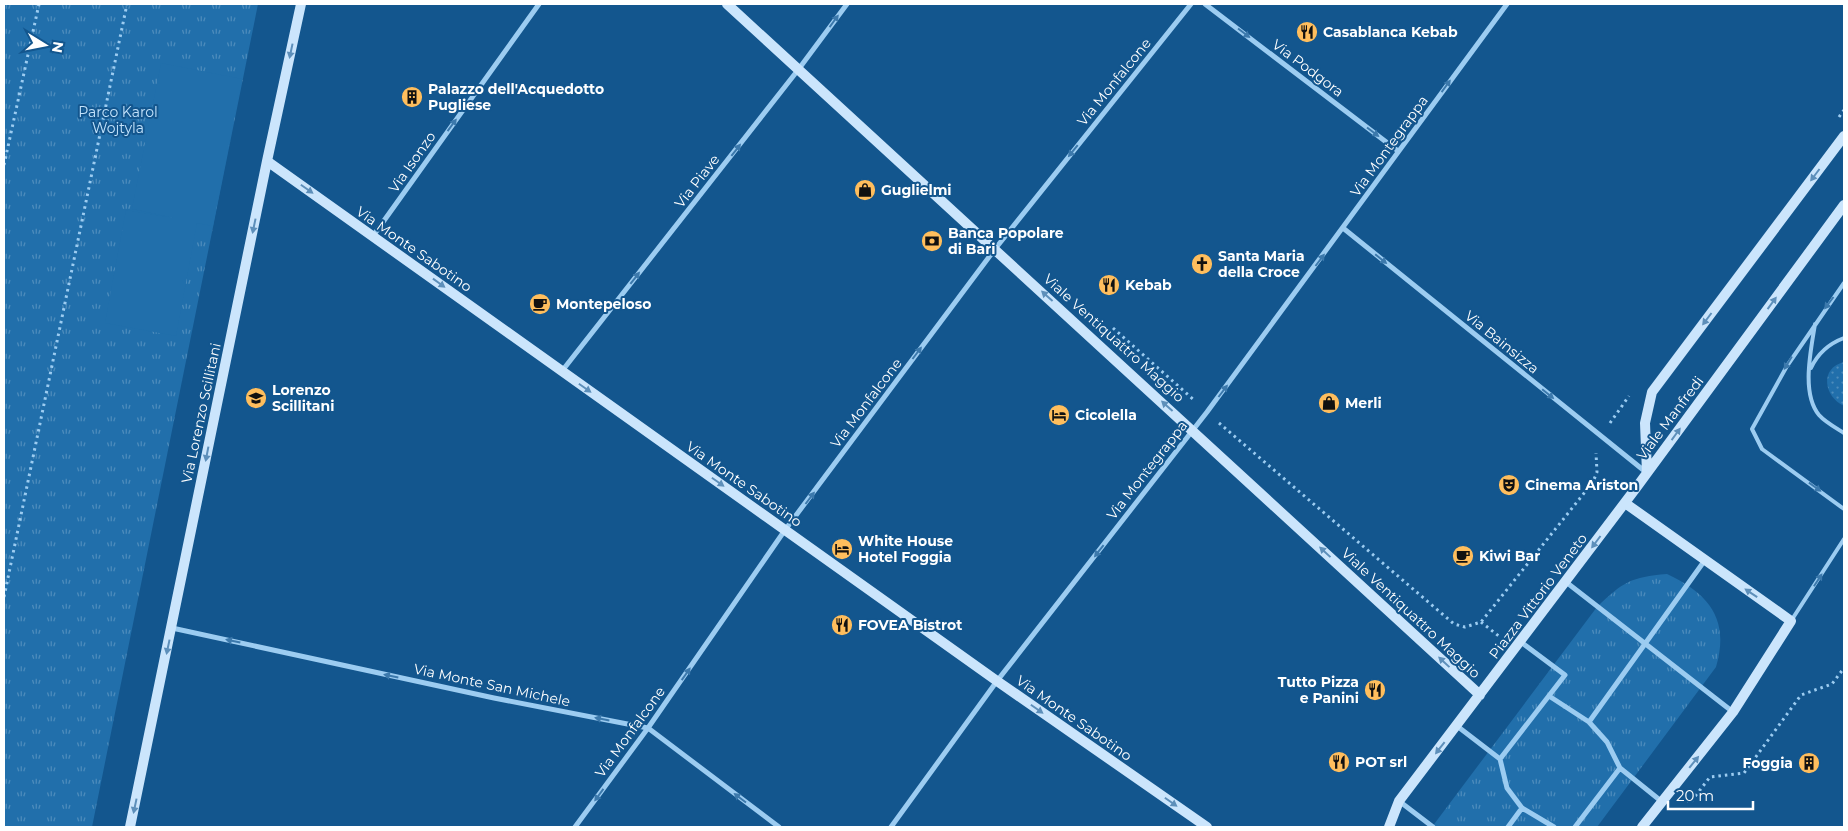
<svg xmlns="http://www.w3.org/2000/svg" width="1848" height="831" font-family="Montserrat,sans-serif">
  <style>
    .grass { fill: url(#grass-dots) }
    .park { fill: url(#park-tufts) }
    .garden { fill: #216fab }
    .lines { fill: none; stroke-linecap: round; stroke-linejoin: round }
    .path { stroke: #9cccf1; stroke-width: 3; stroke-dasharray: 2.5 4; stroke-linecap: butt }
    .lane { stroke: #9cccf1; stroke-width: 4 }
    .street { stroke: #9cccf1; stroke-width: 5 }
    .secondary { stroke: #cbe5fc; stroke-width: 10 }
    .oneway { fill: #3c79ac }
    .oneway2 { fill: #5d8fba }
    .labels { text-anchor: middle; stroke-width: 4; stroke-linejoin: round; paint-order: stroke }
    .poi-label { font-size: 14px; font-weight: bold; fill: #fff; stroke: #13568e; text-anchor: start }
    .street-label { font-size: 14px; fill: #fff; stroke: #13568e }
    .park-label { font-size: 14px; fill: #c3e3fc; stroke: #13568e }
  </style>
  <defs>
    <pattern id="grass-dots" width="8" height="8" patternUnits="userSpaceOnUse" patternTransform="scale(1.25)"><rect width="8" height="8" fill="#216fab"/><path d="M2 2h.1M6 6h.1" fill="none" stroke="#4d8cbc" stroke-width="1.8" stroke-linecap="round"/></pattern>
    <pattern id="park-tufts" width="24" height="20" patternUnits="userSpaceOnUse" patternTransform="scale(1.25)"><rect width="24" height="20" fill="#216fab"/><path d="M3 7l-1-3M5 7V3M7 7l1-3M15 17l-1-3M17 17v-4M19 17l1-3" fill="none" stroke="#4d8cbc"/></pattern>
  </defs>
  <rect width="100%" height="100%" fill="#13568e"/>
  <!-- grass -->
  <path class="grass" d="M1844,362V406C1824,397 1819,368 1844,362Z"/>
  <!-- park -->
  <path class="park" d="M4,4H258L92,827H4Z
    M1667,574C1709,594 1730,619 1716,667L1597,827H1432L1597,607C1623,582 1631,577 1667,574Z"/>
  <!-- garden -->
  <path class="garden" d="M161,63L242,79L213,226L197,223L176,336L105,323L126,210L174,218L132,209Z"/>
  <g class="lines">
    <!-- path -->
    <path class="path" d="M1839,117L1844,110
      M4,165L39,4
      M1113,328L1194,400
      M1219,423L1454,624L1465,627L1481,622L1593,482L1597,472L1596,453
      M1610,423L1629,396
      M4,597L127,4
      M1481,622L1500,637
      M1687,800L1690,803L1710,777L1744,773L1801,695L1832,684L1844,668"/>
    <!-- lane -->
    <path class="lane" d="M1844,283L1787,366L1752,429L1762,449L1844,509
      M1815,324C1811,350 1801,393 1819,415C1825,422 1836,428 1844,433
      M1811,368C1818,353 1828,344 1844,338
      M1791,621L1844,539"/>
    <!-- street -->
    <path class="street" d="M1205,4L1398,151
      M1343,228L1647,473
      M373,236L539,4
      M562,371L798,70L847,4
      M1566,582L1733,712
      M172,628L494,698L648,728L779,827
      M1549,696L1589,722L1607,742L1620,768L1661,801
      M1589,722L1705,560
      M1457,726L1500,759L1507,788L1522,808L1554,827
      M1500,759L1565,675L1521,642
      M1399,801L1433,827
      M575,827L648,728L785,530L995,249L1191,4
      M891,827L997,681L1207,412L1507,4
      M1508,827L1522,808
      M1575,827L1620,768"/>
    <!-- secondary -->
    <path class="secondary" d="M727,4C977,236 1230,464 1480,695
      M267,161L997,681L1207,827
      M1647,473L1645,423L1652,392L1844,136
      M1625,503L1791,621L1733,712L1642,827
      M130,827L267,161L301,4
      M1389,827L1399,801L1636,488L1844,205"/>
  </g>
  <!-- one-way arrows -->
  <defs><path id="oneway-solid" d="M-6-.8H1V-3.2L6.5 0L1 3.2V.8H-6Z" transform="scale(1.25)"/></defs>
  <g class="oneway">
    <use href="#oneway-solid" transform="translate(834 21) rotate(-54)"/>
    <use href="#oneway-solid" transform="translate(1244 33) rotate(37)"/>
    <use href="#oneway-solid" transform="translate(1446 86) rotate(-54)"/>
    <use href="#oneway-solid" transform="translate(452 125) rotate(-54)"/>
    <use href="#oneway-solid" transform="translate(1373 132) rotate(37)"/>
    <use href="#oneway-solid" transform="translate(736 150) rotate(-52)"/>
    <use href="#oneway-solid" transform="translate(1073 151) rotate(129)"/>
    <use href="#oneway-solid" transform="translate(1381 259) rotate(39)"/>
    <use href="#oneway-solid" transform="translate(1320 260) rotate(-53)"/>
    <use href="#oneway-solid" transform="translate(635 278) rotate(-52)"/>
    <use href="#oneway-solid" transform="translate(1829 303) rotate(127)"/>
    <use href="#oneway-solid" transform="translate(917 353) rotate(-53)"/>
    <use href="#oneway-solid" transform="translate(1788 363) rotate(121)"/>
    <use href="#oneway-solid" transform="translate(1223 391) rotate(-53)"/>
    <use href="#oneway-solid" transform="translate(1548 394) rotate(39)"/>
    <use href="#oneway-solid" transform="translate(1815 487) rotate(36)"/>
    <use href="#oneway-solid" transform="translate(810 498) rotate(-53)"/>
    <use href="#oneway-solid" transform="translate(1099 551) rotate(128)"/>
    <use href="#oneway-solid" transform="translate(1818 580) rotate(-57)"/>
    <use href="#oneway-solid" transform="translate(233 641) rotate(-168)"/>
    <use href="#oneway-solid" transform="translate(686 674) rotate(-55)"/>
    <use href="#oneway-solid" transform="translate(391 676) rotate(-168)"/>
    <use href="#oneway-solid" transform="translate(602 719) rotate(-169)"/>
    <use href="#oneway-solid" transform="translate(599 795) rotate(126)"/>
    <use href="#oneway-solid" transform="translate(740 798) rotate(-143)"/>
  </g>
  <g class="oneway2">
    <use href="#oneway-solid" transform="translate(291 51) rotate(102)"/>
    <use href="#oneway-solid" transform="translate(1815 175) rotate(127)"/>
    <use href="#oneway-solid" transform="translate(307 189) rotate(35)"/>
    <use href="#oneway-solid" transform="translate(254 226) rotate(102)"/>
    <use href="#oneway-solid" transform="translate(439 283) rotate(36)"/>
    <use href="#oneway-solid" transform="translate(1047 296) rotate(-138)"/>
    <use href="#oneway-solid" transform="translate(1772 303) rotate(-54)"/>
    <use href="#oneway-solid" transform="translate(1707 319) rotate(127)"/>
    <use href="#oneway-solid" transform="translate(585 388) rotate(35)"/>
    <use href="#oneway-solid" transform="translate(1167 406) rotate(-138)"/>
    <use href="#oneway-solid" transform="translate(1676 434) rotate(-54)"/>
    <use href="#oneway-solid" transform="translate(207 454) rotate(101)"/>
    <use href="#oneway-solid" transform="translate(718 482) rotate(35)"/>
    <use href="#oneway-solid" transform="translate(1596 542) rotate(127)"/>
    <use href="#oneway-solid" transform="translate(1325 552) rotate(-137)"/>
    <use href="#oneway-solid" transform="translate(1751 593) rotate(-146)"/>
    <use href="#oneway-solid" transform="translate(168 647) rotate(102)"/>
    <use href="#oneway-solid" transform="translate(1444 662) rotate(-137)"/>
    <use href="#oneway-solid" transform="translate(1037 709) rotate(35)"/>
    <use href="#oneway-solid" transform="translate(1440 748) rotate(128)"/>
    <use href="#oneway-solid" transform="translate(1694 762) rotate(-51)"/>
    <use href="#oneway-solid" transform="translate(1171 802) rotate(35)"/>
    <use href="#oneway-solid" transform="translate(135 806) rotate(102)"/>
  </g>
  <!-- icons -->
  <defs>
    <g id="restaurant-disc" transform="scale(1.125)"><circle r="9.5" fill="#ffbe5d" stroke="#13568e"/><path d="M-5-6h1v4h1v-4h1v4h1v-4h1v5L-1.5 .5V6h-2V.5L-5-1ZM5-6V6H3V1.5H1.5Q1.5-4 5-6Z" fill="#111"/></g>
    <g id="building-disc" transform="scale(1.125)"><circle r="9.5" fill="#ffbe5d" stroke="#13568e"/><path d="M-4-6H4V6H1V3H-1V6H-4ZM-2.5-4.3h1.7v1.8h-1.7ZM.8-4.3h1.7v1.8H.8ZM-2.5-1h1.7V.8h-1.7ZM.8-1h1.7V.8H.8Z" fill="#111"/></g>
    <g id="shop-disc" transform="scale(1.125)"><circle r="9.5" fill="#ffbe5d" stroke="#13568e"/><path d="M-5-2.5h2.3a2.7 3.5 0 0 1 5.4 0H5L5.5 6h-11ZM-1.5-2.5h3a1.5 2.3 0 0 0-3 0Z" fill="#111"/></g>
    <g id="bank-disc" transform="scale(1.125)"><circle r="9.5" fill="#ffbe5d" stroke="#13568e"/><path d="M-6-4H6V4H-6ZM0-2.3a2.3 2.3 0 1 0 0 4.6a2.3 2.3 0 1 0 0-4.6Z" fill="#111"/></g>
    <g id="church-disc" transform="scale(1.125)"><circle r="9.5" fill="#ffbe5d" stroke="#13568e"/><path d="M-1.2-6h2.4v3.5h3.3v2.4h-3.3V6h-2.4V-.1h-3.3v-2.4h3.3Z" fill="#111"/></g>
    <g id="cafe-disc" transform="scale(1.125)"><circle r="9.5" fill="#ffbe5d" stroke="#13568e"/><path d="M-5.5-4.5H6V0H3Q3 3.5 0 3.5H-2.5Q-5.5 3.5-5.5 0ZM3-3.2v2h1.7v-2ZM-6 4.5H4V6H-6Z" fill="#111"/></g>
    <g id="school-disc" transform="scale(1.125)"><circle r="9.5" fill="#ffbe5d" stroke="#13568e"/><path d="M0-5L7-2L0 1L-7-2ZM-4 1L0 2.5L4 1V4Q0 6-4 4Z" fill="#111"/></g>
    <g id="hotel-disc" transform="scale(1.125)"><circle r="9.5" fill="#ffbe5d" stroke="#13568e"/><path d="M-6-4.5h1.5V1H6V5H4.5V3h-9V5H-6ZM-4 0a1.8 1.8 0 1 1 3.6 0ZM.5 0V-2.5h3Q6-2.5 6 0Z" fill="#111"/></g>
    <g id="theatre-disc" transform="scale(1.125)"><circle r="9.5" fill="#ffbe5d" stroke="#13568e"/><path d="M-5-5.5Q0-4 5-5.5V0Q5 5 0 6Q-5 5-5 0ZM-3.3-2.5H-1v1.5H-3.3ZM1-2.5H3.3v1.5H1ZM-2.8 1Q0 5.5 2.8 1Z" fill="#111"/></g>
  </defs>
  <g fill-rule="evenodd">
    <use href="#restaurant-disc" x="1307" y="32"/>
    <use href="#building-disc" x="412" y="97"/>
    <use href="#shop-disc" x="865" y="190"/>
    <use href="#bank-disc" x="932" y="241"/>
    <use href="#church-disc" x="1202" y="264"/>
    <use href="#restaurant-disc" x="1109" y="285"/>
    <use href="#cafe-disc" x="540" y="304"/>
    <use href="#school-disc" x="256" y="398"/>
    <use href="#shop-disc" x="1329" y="403"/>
    <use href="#hotel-disc" x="1059" y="415"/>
    <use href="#theatre-disc" x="1509" y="485"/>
    <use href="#hotel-disc" x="842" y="549"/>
    <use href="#cafe-disc" x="1463" y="556"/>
    <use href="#restaurant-disc" x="842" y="625"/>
    <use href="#restaurant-disc" x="1375" y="690"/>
    <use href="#restaurant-disc" x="1339" y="762"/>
    <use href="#building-disc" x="1809" y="763"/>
  </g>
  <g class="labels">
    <!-- poi labels -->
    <g class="poi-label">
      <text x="1323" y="37">Casablanca Kebab</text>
      <text x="428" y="94">Palazzo dell'Acquedotto<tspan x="428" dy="16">Pugliese</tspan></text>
      <text x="881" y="195">Guglielmi</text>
      <text x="948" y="238">Banca Popolare<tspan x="948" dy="16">di Bari</tspan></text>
      <text x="1218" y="261">Santa Maria<tspan x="1218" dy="16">della Croce</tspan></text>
      <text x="1125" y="290">Kebab</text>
      <text x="556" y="309">Montepeloso</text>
      <text x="272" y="395">Lorenzo<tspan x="272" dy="16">Scillitani</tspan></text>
      <text x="1345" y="408">Merli</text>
      <text x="1075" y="420">Cicolella</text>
      <text x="1525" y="490">Cinema Ariston</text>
      <text x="858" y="546">White House<tspan x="858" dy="16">Hotel Foggia</tspan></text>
      <text x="1479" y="561">Kiwi Bar</text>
      <text x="858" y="630">FOVEA Bistrot</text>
      <text x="1359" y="687" text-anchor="end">Tutto Pizza<tspan x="1359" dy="16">e Panini</tspan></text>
      <text x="1355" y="767">POT srl</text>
      <text x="1793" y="768" text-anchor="end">Foggia</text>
    </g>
    <!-- street labels -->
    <g class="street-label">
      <text transform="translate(1308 68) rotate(37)" y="5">Via Podgora</text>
      <text transform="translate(1114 82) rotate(-51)" y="5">Via Monfalcone</text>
      <text transform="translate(1389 146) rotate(-54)" y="5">Via Montegrappa</text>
      <text transform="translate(412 162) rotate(-55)" y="5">Via Isonzo</text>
      <text transform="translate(697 181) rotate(-52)" y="5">Via Piave</text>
      <text transform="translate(414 249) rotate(35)" y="5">Via Monte Sabotino</text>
      <text transform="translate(1114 338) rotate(42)" y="5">Viale Ventiquattro Maggio</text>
      <text transform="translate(1502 342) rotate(39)" y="5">Via Bainsizza</text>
      <text transform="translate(866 403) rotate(-53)" y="5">Via Monfalcone</text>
      <text transform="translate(201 413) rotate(-78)" y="5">Via Lorenzo Scillitani</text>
      <text transform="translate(1670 418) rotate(-53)" y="5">Viale Manfredi</text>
      <text transform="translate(1147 470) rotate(-52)" y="5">Via Montegrappa</text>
      <text transform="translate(744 484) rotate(35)" y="5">Via Monte Sabotino</text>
      <text transform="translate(1538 596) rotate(-53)" y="5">Piazza Vittorio Veneto</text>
      <text transform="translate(1411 613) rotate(43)" y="5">Viale Ventiquattro Maggio</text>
      <text transform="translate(492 685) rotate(12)" y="5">Via Monte San Michele</text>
      <text transform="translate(1074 718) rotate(35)" y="5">Via Monte Sabotino</text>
      <text transform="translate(630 732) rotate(-54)" y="5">Via Monfalcone</text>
    </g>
    <!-- park labels -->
    <g class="park-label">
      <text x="118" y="117">Parco Karol<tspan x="118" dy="16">Wojtyla</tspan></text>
    </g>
  </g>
  <!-- border -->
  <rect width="1848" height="831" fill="none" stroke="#ffffff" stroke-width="10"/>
  <!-- north arrow -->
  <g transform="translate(45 45) rotate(100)" stroke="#13568e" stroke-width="4" paint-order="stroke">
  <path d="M0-4L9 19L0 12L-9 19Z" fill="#ffffff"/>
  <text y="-8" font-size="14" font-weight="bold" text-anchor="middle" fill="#ffffff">N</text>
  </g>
  <!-- scale -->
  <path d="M1668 801v8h85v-8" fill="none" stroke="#ffffff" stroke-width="2.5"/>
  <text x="1676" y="801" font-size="15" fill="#ffffff" stroke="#13568e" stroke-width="4" paint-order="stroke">20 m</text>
</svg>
